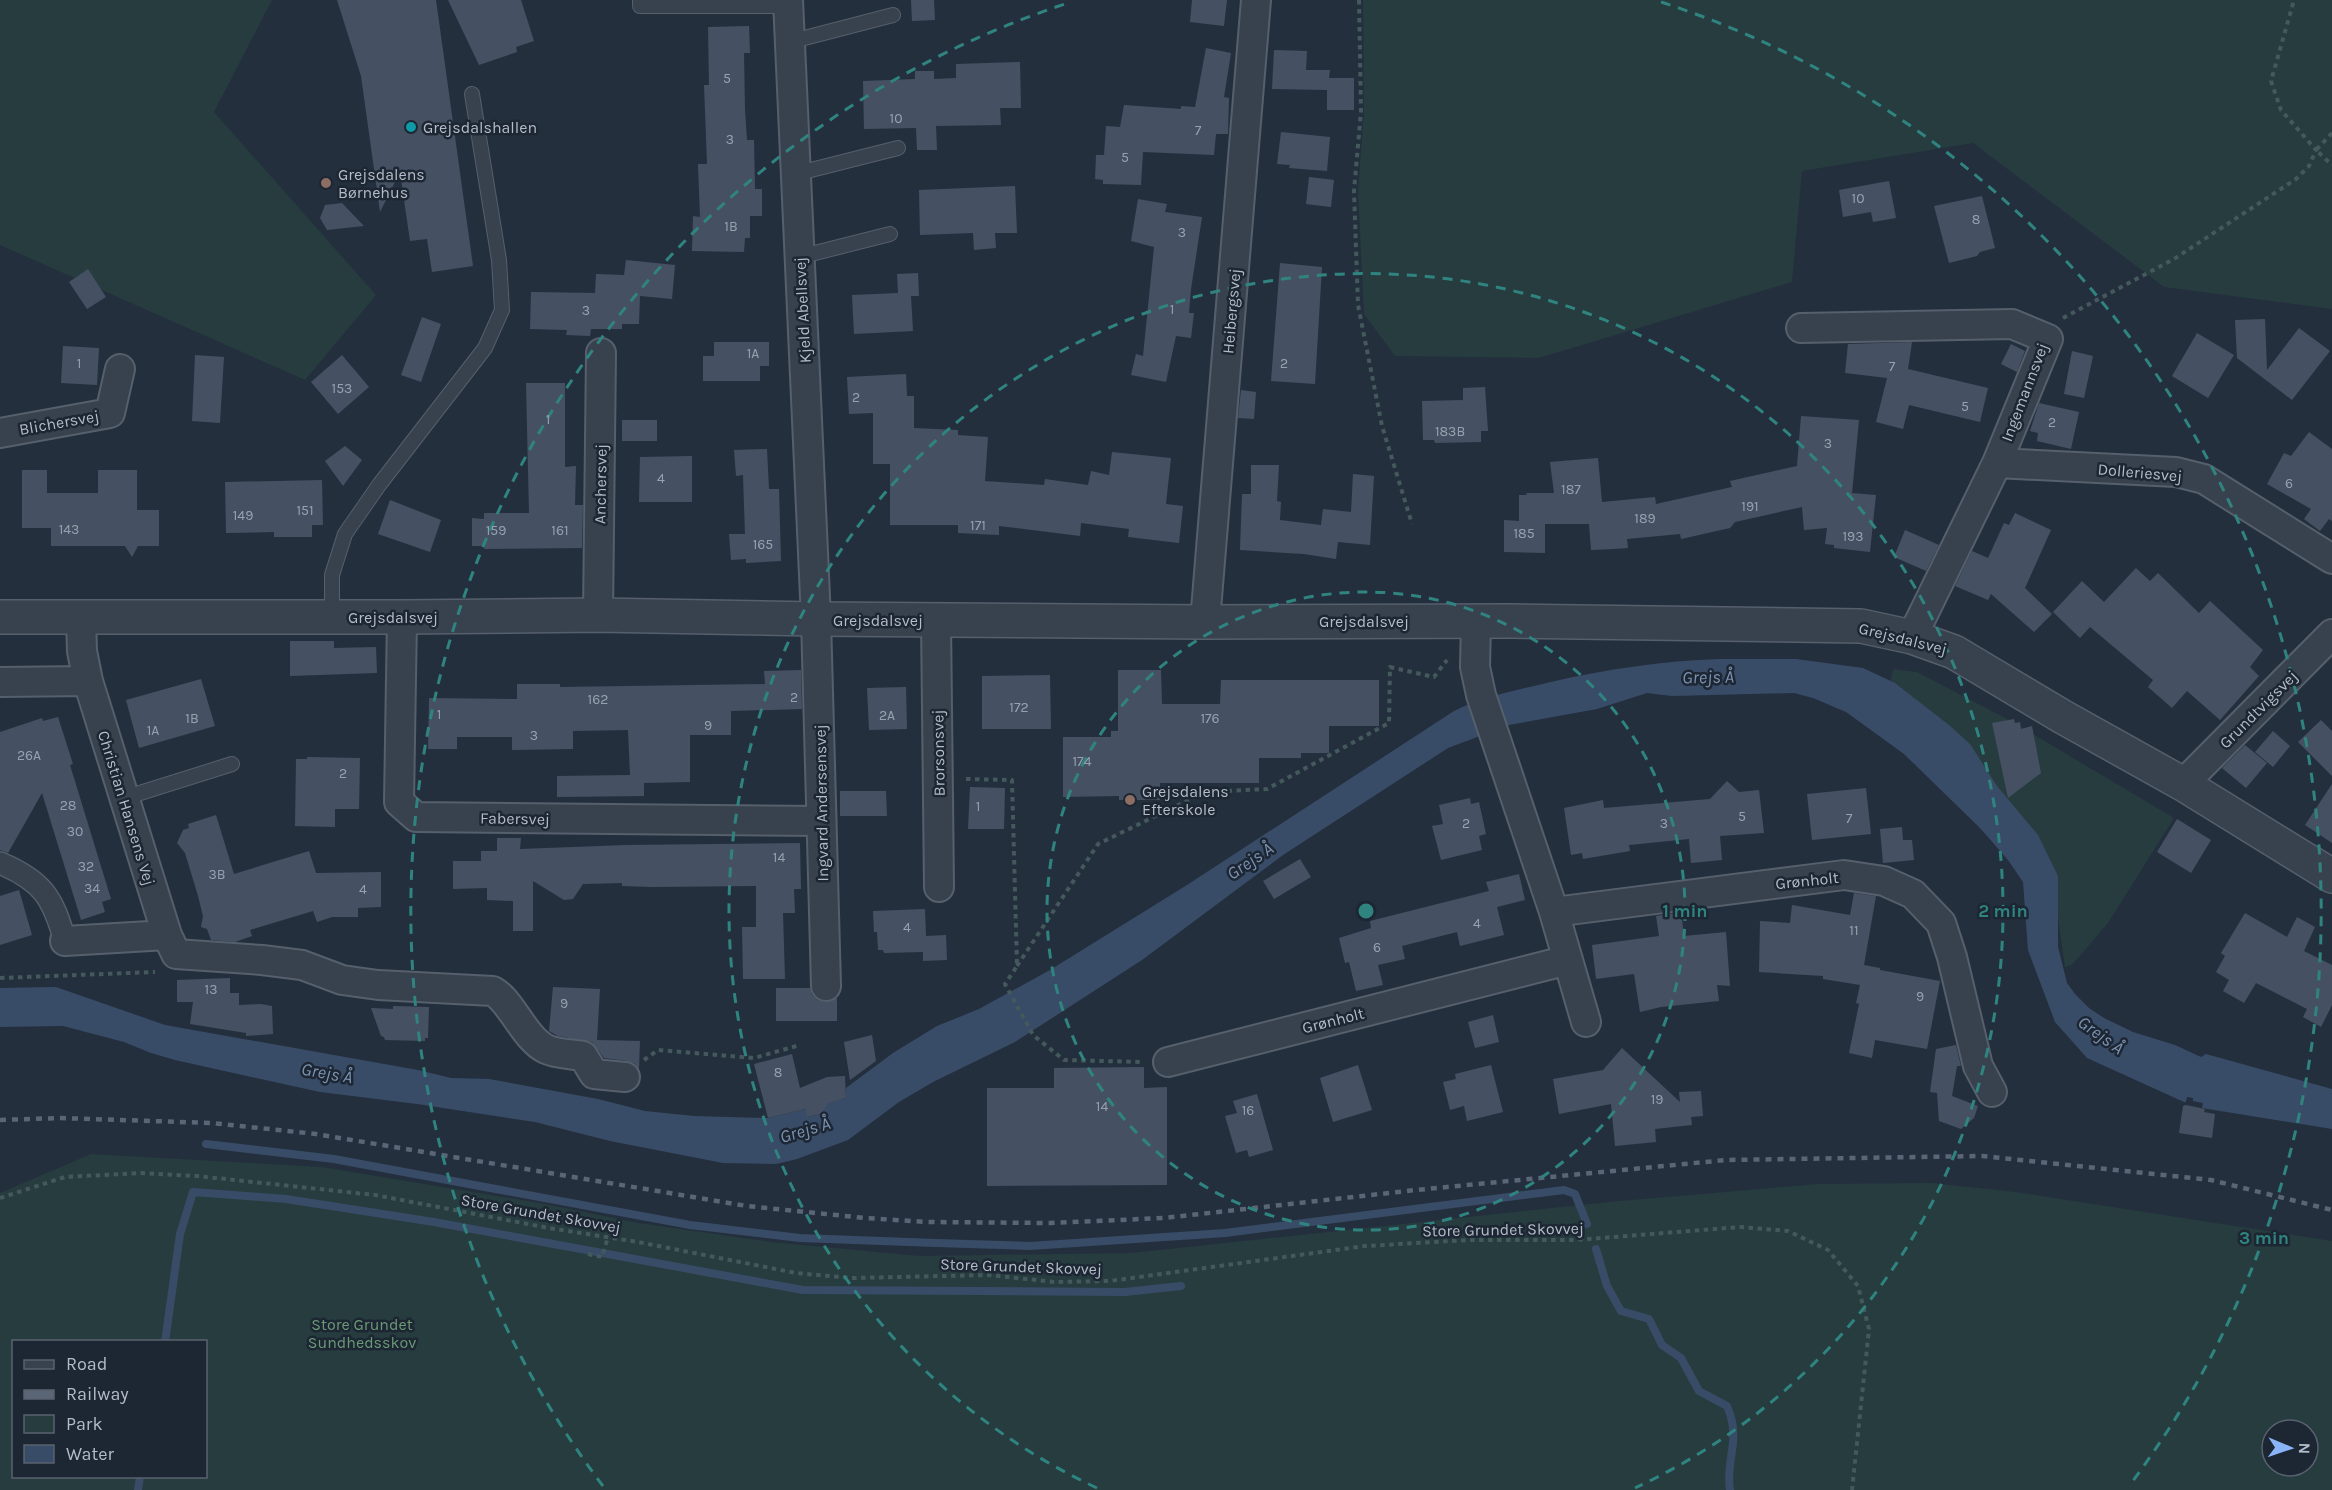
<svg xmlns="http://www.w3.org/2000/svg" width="2332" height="1490" font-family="Karla,sans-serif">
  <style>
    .green { fill: #263c3f; fill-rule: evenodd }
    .water { fill: #394c67 }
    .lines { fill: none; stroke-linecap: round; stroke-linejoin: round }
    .stream { stroke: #394c67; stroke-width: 8 }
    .building { fill: #455162 }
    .service-casing { stroke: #565f6c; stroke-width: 16 }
    .pedestrian-casing { stroke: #565f6c; stroke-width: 24 }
    .minor-casing { stroke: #565f6c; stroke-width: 32 }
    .tertiary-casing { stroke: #565f6c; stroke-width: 36 }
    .path { stroke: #44595c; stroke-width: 4; stroke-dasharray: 4.5 4.5; stroke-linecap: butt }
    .service { stroke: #38414e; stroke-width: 14 }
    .pedestrian { stroke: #38414e; stroke-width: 21 }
    .minor { stroke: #38414e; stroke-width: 28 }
    .tertiary { stroke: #38414e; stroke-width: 33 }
    .rail { stroke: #5a6575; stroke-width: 4.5; stroke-dasharray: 6 6; stroke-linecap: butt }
    .ring { fill: none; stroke: #308480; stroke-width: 3; stroke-dasharray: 10 8 }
    .culture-dot { fill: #0f9aa8; stroke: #1d2633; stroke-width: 2 }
    .education-dot { fill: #8d6e63; stroke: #1d2633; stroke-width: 2 }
    .labels { text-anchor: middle; stroke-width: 5; stroke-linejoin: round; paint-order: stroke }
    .number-label { font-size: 14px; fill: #98a1af }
    .poi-label { font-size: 16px; fill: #b4bcc9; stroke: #1d2633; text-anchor: start }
    .street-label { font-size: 16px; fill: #b4bcc9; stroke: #1d2633 }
    .park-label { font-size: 16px; fill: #6b9a76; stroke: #1d2633 }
    .water-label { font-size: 18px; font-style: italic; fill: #7c92b1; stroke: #1d2633 }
    .centre { fill: #308480; stroke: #1d2633; stroke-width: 3 }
    .ring-label { font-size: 18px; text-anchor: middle; font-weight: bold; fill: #308480; stroke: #1d2633; stroke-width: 5; stroke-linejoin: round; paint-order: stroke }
  </style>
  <rect width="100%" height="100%" fill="#242f3e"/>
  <!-- green -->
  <path class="green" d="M0,0H272L214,112L376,295L305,380L0,245Z
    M1363,0H2332V309L2164,287L1973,143L1802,171L1792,282L1539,358L1395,356L1364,314L1358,191L1364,112Z
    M1893,669L1917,672L2011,721L2174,818L2108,923L2072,965L2065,967L2051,867L1889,687Z
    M91,1154L322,1167L545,1204L638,1223L771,1242L920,1256L1131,1253L1609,1202L1817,1184L1931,1183L2016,1192L2332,1241V1490H0V1193ZM14,1342H206V1476H14ZM2272,1430H2308V1466H2272Z"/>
  <!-- water -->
  <path class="water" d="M1720,659H1796L1863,668L1895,683L1949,725L1970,744L1997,786L2038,835L2058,876V947L2067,983L2075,994L2089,1008L2104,1018L2133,1032L2175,1045L2201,1057L2206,1054L2332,1089V1129L2202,1108L2203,1103L2193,1101V1098L2187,1097L2186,1102H2184L2087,1058L2055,1022L2028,950L2023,882L2008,860L1980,828L1904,754L1846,712L1813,698L1794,693L1672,696L1647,693L1597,709L1509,725L1448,748L1283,855L1142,960L1015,1042L933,1082L899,1102L848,1140L797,1159L776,1164L723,1163L610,1141L535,1122L417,1104L320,1092L175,1060L151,1053L124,1042L63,1026L0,1027V988L56,987L165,1025L418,1070L451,1078L489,1079L598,1099L645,1111L694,1116L768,1118L805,1109L808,1117L821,1114L822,1104L846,1098V1088L893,1053L937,1026L979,1009L1050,970L1187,885L1454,711C1484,696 1518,690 1551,682C1607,669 1662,661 1720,659Z"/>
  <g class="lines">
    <!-- stream -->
    <path class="stream" d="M206,1144L334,1159L690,1225L800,1238L936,1243L1030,1246L1225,1233L1564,1190L1575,1194L1587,1224
      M1596,1249L1607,1286L1621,1311L1649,1319L1662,1345L1681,1358L1699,1391L1727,1406C1742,1440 1725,1459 1730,1490
      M165,1342L180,1234L193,1192L286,1199L434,1222L803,1290L1125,1292L1181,1286
      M138,1490L140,1476"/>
  </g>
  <!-- building -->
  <path class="building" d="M337,0H436L473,266L432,272L427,239L410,241L400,172L380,212L361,76Z
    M448,0H521L534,41L516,47L517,52L479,65Z
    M911,0H934L935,20L912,21Z
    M1192,0H1227L1224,26L1190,22Z
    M749,26L750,53H744L745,110L747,140H754L755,189H762V216H750V238H745L744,252L692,251L693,216L700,217L698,164H707L704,85H709L708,27Z
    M1206,48L1231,53L1224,97L1229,98L1228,134H1216L1214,155L1143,152L1141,185L1103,184V180L1095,179L1096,155H1104L1106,126L1120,127L1124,105L1181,109V106L1195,107Z
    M1274,50L1307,51L1306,70H1330L1329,78H1354V110H1327V90L1272,89Z
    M1020,62L1021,108H1000L1001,125L936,126L937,150H917L916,128L864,129L863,81L915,79V71H934V79L956,78V64Z
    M1281,132L1330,137L1327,171L1289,168L1290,165L1277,164Z
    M1309,177L1334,180L1331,207L1306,204Z
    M1889,181L1896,218L1873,222L1871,212L1843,217L1839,190Z
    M1015,186L1017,233H995L996,248L974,250L973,233L920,235L919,190Z
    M1982,196L1995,248L1980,252L1977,256L1949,263L1934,206Z
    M1138,199L1167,204L1165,212L1202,217L1191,289L1189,313H1194L1191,338L1176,336L1166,382L1131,375L1136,354L1143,356L1154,247L1131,241Z
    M342,203L364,226L327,230L320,218L325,205Z
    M626,260L675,265L672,299L640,296L639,324H622V329H591L590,336L566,335L567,330L530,329L531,292L595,293L596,274L624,275Z
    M1280,263L1322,267L1315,384L1271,381Z
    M88,269L106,297L87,309L69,282Z
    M918,273L919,296H911L913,331L854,334L852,295L898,293L897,274Z
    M422,317L441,324L421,382L401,375Z
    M2265,319L2267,370L2299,328L2330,351L2292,400L2237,358L2235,320Z
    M2197,333L2234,355L2208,398L2172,376Z
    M714,342H769V366H760V381H703V356H714Z
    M1912,342L1908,369L1988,388L1980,422L1909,405L1903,429L1876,422L1887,378L1845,373L1848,344Z
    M2011,344L2025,351L2017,372L2001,364Z
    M63,346L99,348L97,385L61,383Z
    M2072,351L2093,356L2084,398L2064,394Z
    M195,355L224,357L220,423L192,421Z
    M342,355L369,387L338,414L311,382Z
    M906,374L907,396H914V428L958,430V435L988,437L985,481L1044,485L1045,479L1088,485L1091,471L1109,475L1112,452L1171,458L1166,504L1183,506L1179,543L1128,537L1129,529L1081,523L1080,536L999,526V535L958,533V525H890V464H873V413L849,414L847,377Z
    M526,383H565V467L576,466L575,505H583L582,548L484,549L485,546H472V518L484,519V513H529Z
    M1485,387L1488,431H1481V442L1435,443L1434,440H1423L1422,401L1463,400V388Z
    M1241,390L1256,392L1254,419L1238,418Z
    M2039,403L2079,412L2071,449L2037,441L2038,433L2030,431Z
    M1801,416L1859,420L1852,493L1876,495L1870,552L1834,548V545L1825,544L1827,528L1804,530L1802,507L1735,522L1730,528L1681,539L1680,534L1627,539L1628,548L1614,549L1591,550L1589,524H1545V553L1504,552V520L1519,521V495H1527L1526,493H1554L1550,462L1598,458L1602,502L1655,497L1656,504L1732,487L1730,481L1797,466Z
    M622,420H657V441H622Z
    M2309,432L2332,449V521L2329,519L2320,531L2304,519L2311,509L2267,484L2284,453L2291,456Z
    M345,446L362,460L343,486L325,461Z
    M767,449L769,489H779L781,561L746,563V559L731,560L729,534H745L743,475L736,476L734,450Z
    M692,456V502H639L640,457Z
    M1251,465H1279L1277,501L1281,502L1280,520L1321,525L1323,509L1351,512L1353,474L1374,476L1370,545L1338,542L1336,559L1304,554L1240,550L1242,494H1251Z
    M22,470H47V493H98V470H137V510H159V546H138L132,557L125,546H51V528H22Z
    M322,480L323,525H312V537H274V532L226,533L225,482Z
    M390,500L441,520L430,552L378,534Z
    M2015,513L2051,530L2025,588L2052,614L2034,632L1991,594L1988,600L1955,586L1972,551L1988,558L2004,523L2009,525Z
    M1905,530L1939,545L1926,571L1894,557Z
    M2136,568L2150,581L2158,573L2199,613L2210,601L2263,650L2250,667L2259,676L2220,720L2187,691L2172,708L2148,687L2153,680L2090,627L2080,638L2053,612L2082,581L2104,602Z
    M290,641H334V648L376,647L377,673L290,676Z
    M801,670L802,709L731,711V735H690V782L644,783V796L557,797V776L630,775L628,730L573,731V749L512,750V737H457V749H428L429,698L517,699V684H560V687L765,684L764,671Z
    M1118,670H1161L1162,704H1220L1221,680H1379V726H1329V753H1301V758H1259V783H1160V800H1119V796L1063,797V737H1111V731H1118Z
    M1050,675L1051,729H982V676Z
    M201,679L215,726L139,748L126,700Z
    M906,687L907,729L869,730L867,688Z
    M58,717L73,764L70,765L111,899L102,902L105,912L81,920L42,793L8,853L0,850V732L42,718L43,721Z
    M2014,719L2015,723L2020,722L2021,729L2032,726L2041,773L2008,798L1992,723Z
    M2321,720L2332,731V776L2298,742Z
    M2273,731L2290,746L2273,767L2255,752Z
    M2245,745L2267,763L2246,788L2222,768Z
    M307,757L360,758L359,809H335V827L295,826L296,759H307Z
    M1727,781L1739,792L1759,790L1764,833L1720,836L1722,860L1691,863L1689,839L1629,845L1630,851L1583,859L1582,853L1571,855L1564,808L1603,800L1604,808L1710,799Z
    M2332,784V843L2305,825Z
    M970,787L1005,788L1004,829H968Z
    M1866,788L1871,834L1812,840L1807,794Z
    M840,791H886L887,816H840Z
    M1470,798L1471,804L1479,802L1486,834L1479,836L1482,850L1441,860L1432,826L1443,824L1439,805Z
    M216,815L234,874L309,851L316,873L381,872V907L358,908V917H332L317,922L313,911L250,930L252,936L235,942L211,940L207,929L201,927L203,916L198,896L185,853L177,843L183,830L189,828L188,824Z
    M2177,819L2211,840L2191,873L2157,852Z
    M1902,827L1903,840H1912L1914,860L1883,863L1880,829Z
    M497,838H521L520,849L626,845L800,843L801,889H794L795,913H783L785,979H743L742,927H756V886L652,887L622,886V883L583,884L573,899L564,900L533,881V931H513V901L487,900V888L453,889V861H481V851H497Z
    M1300,859L1311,877L1274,899L1263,881Z
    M1519,874L1525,900L1497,907L1504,935L1460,946L1457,932L1402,946L1405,959L1378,965L1383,985L1356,991L1349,962L1345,963L1339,938L1371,928L1370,921L1489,891L1486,882Z
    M19,890L32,935L0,945V896Z
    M1854,893L1876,896L1864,965L1880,968V970L1940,981L1927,1049L1875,1040L1872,1058L1849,1053L1859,1004L1856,1003L1860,985L1823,979V976L1759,972L1760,921L1790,923L1792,905L1850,915Z
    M925,909L926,936L946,935L947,960L923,961V952L884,953L883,950H878L877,932H874L873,911Z
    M1681,912L1684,936L1726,932L1730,986L1717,985L1719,1001L1661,1007L1640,1012L1634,974L1596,979L1592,945L1659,936L1656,916Z
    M2245,913L2287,937L2297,917L2315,927L2304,951L2332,965V1005L2321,1027L2303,1017L2307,1009L2256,983L2244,1003L2223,991L2229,980L2216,972L2225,956L2221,953Z
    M230,978V993H239V1005L261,1004L272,1006L273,1034L246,1036V1033L190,1024L193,1002H177V980Z
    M553,987L600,989L597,1040L640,1041L639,1069L634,1063L627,1061L604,1058L592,1042L558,1036L549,1031Z
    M776,988H810L812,995L818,1000L826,1002L837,998V1021H776Z
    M393,1006L429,1007L428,1038H425V1041L385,1040L384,1037L381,1036L371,1008L393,1009Z
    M1493,1015L1499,1042L1475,1048L1468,1022Z
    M872,1035L876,1061L850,1080L844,1042Z
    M1956,1045L1961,1066H1957L1952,1096L1978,1106L1974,1118L1961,1129L1939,1121L1937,1093L1930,1092L1936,1049Z
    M1622,1048L1680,1102L1679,1092L1701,1091L1703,1116L1691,1117L1692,1125L1655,1129L1656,1142L1615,1146L1611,1104L1559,1114L1553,1079L1603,1070Z
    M792,1054L800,1088L827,1077L845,1076L846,1098L828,1103L821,1114L807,1117L805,1109L768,1118L754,1064Z
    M1358,1065L1372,1110L1333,1122L1320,1078Z
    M1491,1065L1503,1112L1467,1121L1464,1106L1450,1110L1443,1082L1456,1079L1455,1074Z
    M1144,1067V1088L1167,1087V1185L987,1186V1088H1054V1068Z
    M1257,1094L1273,1150L1249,1157L1247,1150L1236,1153L1225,1116L1237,1113L1233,1101Z
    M2186,1105L2205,1109L2204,1112L2215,1114L2212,1138L2179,1133L2183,1106Z"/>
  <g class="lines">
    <!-- service casing -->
    <g class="service-casing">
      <path id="service" d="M640,0V6H788
        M789,42L893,15
        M795,174L898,148
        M799,257L890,234
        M332,617V575L345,534L379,485L485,348L502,310L499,260L472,94
        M124,798L232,764"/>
    </g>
    <!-- pedestrian casing -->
    <g class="pedestrian-casing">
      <path id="pedestrian" d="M0,863C43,881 53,898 65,941"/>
    </g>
    <!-- minor casing -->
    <g class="minor-casing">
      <path id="minor" d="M788,0L816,619L826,986
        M1801,328L2012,324L2048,339L1997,463L1912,637
        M0,433L110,413L120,369
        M1997,463L2176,472L2204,479L2332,559
        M598,615L601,353
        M81,616L82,651L88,681L167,935L176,954L262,960L302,965L342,980L378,985L493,991C512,1002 524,1038 546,1049C556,1054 572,1054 583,1056L594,1074L625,1077
        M402,617L399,802L416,817L821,821
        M936,620L939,887
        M1476,621L1475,667L1481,695L1554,912L1586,1022
        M1205,622L1256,0
        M0,682L88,681
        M2183,784L2332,634
        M1554,912L1844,875L1884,881L1913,894L1941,923L1952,957L1978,1066L1992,1092
        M65,941L167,935
        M1168,1062L1568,960"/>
    </g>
    <!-- tertiary casing -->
    <g class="tertiary-casing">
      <path id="tertiary" d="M0,617H402L598,615L816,619L1205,622L1510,621L1861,626L1912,637L1954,652L2063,717L2183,784L2332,876"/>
    </g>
    <!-- path -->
    <path class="path" d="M1359,0L1361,111L1354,191L1358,305L1382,426L1412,524
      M2332,133L2316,150L2332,165
      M2063,318L2174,259L2296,179L2309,166L2316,150L2281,110L2271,81L2294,0
      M966,779L1012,780L1017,966L1005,984L1033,1035L1064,1060L1142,1062
      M1017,966L1098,844L1205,792L1267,789L1389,723L1390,667L1434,677L1447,660
      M0,978L155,972
      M644,1060L658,1050L754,1058L800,1045
      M0,1198L65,1177L141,1173L197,1176L375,1195L549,1228L638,1242L796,1273L851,1278L989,1275L1054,1282L1110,1281L1365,1246L1471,1240H1576L1740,1227L1788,1231L1828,1250L1858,1286L1869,1329L1852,1490
      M588,1254L602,1257L608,1237"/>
    <!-- service -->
    <use href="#service" class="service"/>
    <!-- pedestrian -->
    <use href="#pedestrian" class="pedestrian"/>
    <!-- minor -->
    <use href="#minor" class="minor"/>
    <!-- tertiary -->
    <use href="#tertiary" class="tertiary"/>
    <!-- rail -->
    <path class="rail" d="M0,1120L60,1118L212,1123L316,1134L747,1206L865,1218L928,1222L1050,1223L1164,1218L1416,1190L1726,1160L1982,1156L2211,1180L2332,1210"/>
  </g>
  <!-- distance rings -->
  <g class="ring">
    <circle cx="1366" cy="911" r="319"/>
    <path d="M1097 1488A637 637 0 1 1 1635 1488"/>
    <path d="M603 1486A956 956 0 0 1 1071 2M1661 2A956 956 0 0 1 2129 1486"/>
  </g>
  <!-- markers -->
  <circle class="culture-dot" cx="411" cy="127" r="6"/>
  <g class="education-dot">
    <circle cx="326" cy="183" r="6"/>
    <circle cx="1130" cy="800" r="6"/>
  </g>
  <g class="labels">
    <!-- number labels -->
    <g class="number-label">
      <text x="727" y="83">5</text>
      <text x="896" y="123">10</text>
      <text x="1198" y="135">7</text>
      <text x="730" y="144">3</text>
      <text x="1125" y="162">5</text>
      <text x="1858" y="203">10</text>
      <text x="1976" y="224">8</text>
      <text x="731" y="231">1B</text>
      <text x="1182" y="237">3</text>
      <text x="1172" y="314">1</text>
      <text x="586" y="315">3</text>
      <text x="753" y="358">1A</text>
      <text x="79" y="368">1</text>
      <text x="1284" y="368">2</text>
      <text x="1892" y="371">7</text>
      <text x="342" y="393">153</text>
      <text x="856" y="402">2</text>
      <text x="1965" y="411">5</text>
      <text x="548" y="424">1</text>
      <text x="2052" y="427">2</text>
      <text x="1450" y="436">183B</text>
      <text x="1828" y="448">3</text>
      <text x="661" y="483">4</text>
      <text x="2289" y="488">6</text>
      <text x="1571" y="494">187</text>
      <text x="1750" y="511">191</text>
      <text x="305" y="515">151</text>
      <text x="243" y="520">149</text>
      <text x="1645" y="523">189</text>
      <text x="978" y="530">171</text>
      <text x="69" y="534">143</text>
      <text x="496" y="535">159</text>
      <text x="560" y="535">161</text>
      <text x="1524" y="538">185</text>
      <text x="1853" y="541">193</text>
      <text x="763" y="549">165</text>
      <text x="794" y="702">2</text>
      <text x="598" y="704">162</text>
      <text x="1019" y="712">172</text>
      <text x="439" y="719">1</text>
      <text x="887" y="720">2A</text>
      <text x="192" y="723">1B</text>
      <text x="1210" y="723">176</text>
      <text x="708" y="730">9</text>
      <text x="153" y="735">1A</text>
      <text x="534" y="740">3</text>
      <text x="29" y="760">26A</text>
      <text x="1082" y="766">174</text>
      <text x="343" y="778">2</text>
      <text x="68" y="810">28</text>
      <text x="978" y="811">1</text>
      <text x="1742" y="821">5</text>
      <text x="1849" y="823">7</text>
      <text x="1466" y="828">2</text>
      <text x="1664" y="828">3</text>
      <text x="75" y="836">30</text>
      <text x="779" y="862">14</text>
      <text x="86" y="871">32</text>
      <text x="217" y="879">3B</text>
      <text x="92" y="893">34</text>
      <text x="363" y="894">4</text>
      <text x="1477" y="928">4</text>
      <text x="907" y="932">4</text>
      <text x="1854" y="935">11</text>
      <text x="1377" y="952">6</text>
      <text x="211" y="994">13</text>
      <text x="1920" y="1001">9</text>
      <text x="564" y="1008">9</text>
      <text x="778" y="1077">8</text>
      <text x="1657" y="1104">19</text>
      <text x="1102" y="1111">14</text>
      <text x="1248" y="1115">16</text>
    </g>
    <!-- poi labels -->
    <g class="poi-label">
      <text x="423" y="133">Grejsdalshallen</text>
      <text x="338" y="180">Grejsdalens<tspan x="338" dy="18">Børnehus</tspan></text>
      <text x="1142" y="797">Grejsdalens<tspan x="1142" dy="18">Efterskole</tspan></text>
    </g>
    <!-- street labels -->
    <g class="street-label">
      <text transform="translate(802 310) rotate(-93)" y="6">Kjeld Abellsvej</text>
      <text transform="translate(1231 311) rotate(-85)" y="6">Heibergsvej</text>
      <text transform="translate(2024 392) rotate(-69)" y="6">Ingemannsvej</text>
      <text transform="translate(59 422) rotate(-10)" y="6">Blichersvej</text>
      <text transform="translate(2140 472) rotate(5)" y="6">Dolleriesvej</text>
      <text transform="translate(600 484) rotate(-89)" y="6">Anchersvej</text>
      <text x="393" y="623">Grejsdalsvej</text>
      <text x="878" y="626">Grejsdalsvej</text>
      <text x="1364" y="627">Grejsdalsvej</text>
      <text transform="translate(1903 638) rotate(14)" y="6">Grejsdalsvej</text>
      <text transform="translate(2258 709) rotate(-45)" y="6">Grundtvigsvej</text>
      <text transform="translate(938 753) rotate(-91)" y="6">Brorsonsvej</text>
      <text transform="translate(821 803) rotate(-91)" y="6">Ingvard Andersensvej</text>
      <text transform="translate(127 808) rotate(73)" y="6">Christian Hansens Vej</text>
      <text transform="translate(515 818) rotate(1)" y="6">Fabersvej</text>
      <text transform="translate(1807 880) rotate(-6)" y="6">Grønholt</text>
      <text transform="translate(1333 1020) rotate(-14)" y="6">Grønholt</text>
      <text transform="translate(541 1213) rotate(10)" y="6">Store Grundet Skovvej</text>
      <text transform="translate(1503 1229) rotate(-1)" y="6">Store Grundet Skovvej</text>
      <text transform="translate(1021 1266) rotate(2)" y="6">Store Grundet Skovvej</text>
    </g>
    <!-- park labels -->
    <g class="park-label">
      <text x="362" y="1330">Store Grundet<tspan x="362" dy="18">Sundhedsskov</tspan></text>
    </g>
    <!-- water labels -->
    <g class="water-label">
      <text transform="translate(1708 677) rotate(-1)" y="6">Grejs Å</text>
      <text transform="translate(1250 861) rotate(-34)" y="6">Grejs Å</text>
      <text transform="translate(2101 1035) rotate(36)" y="6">Grejs Å</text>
      <text transform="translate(327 1073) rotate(10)" y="6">Grejs Å</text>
      <text transform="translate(805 1130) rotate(-17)" y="6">Grejs Å</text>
    </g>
  </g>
  <circle cx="1366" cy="911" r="9" class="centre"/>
  <g class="ring-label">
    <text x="1685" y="917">1 min</text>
    <text x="2003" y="917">2 min</text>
    <text x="2264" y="1244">3 min</text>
  </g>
  <!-- legend -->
  <rect x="12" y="1340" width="195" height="138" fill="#1d2633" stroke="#59626f" stroke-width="1.5"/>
  <rect x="24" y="1360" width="30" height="9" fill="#38414e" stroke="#59626f" stroke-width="1.5"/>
  <text x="66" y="1370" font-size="18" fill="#b4bcc9">Road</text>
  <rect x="24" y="1390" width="30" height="9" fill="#5a6575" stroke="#59626f" stroke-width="1.5"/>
  <text x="66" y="1400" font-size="18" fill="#b4bcc9">Railway</text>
  <rect x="24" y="1415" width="30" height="18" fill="#263c3f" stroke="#59626f" stroke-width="1.5"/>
  <text x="66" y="1430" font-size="18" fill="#b4bcc9">Park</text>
  <rect x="24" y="1445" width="30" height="18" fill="#394c67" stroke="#59626f" stroke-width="1.5"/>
  <text x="66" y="1460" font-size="18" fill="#b4bcc9">Water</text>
  <!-- north arrow -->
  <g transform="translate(2290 1448) rotate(92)"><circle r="28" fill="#1d2633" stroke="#59626f" stroke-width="1.5"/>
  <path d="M0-4.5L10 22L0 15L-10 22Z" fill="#8ab4f8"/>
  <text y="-9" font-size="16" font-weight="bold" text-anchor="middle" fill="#b4bcc9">N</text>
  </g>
</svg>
